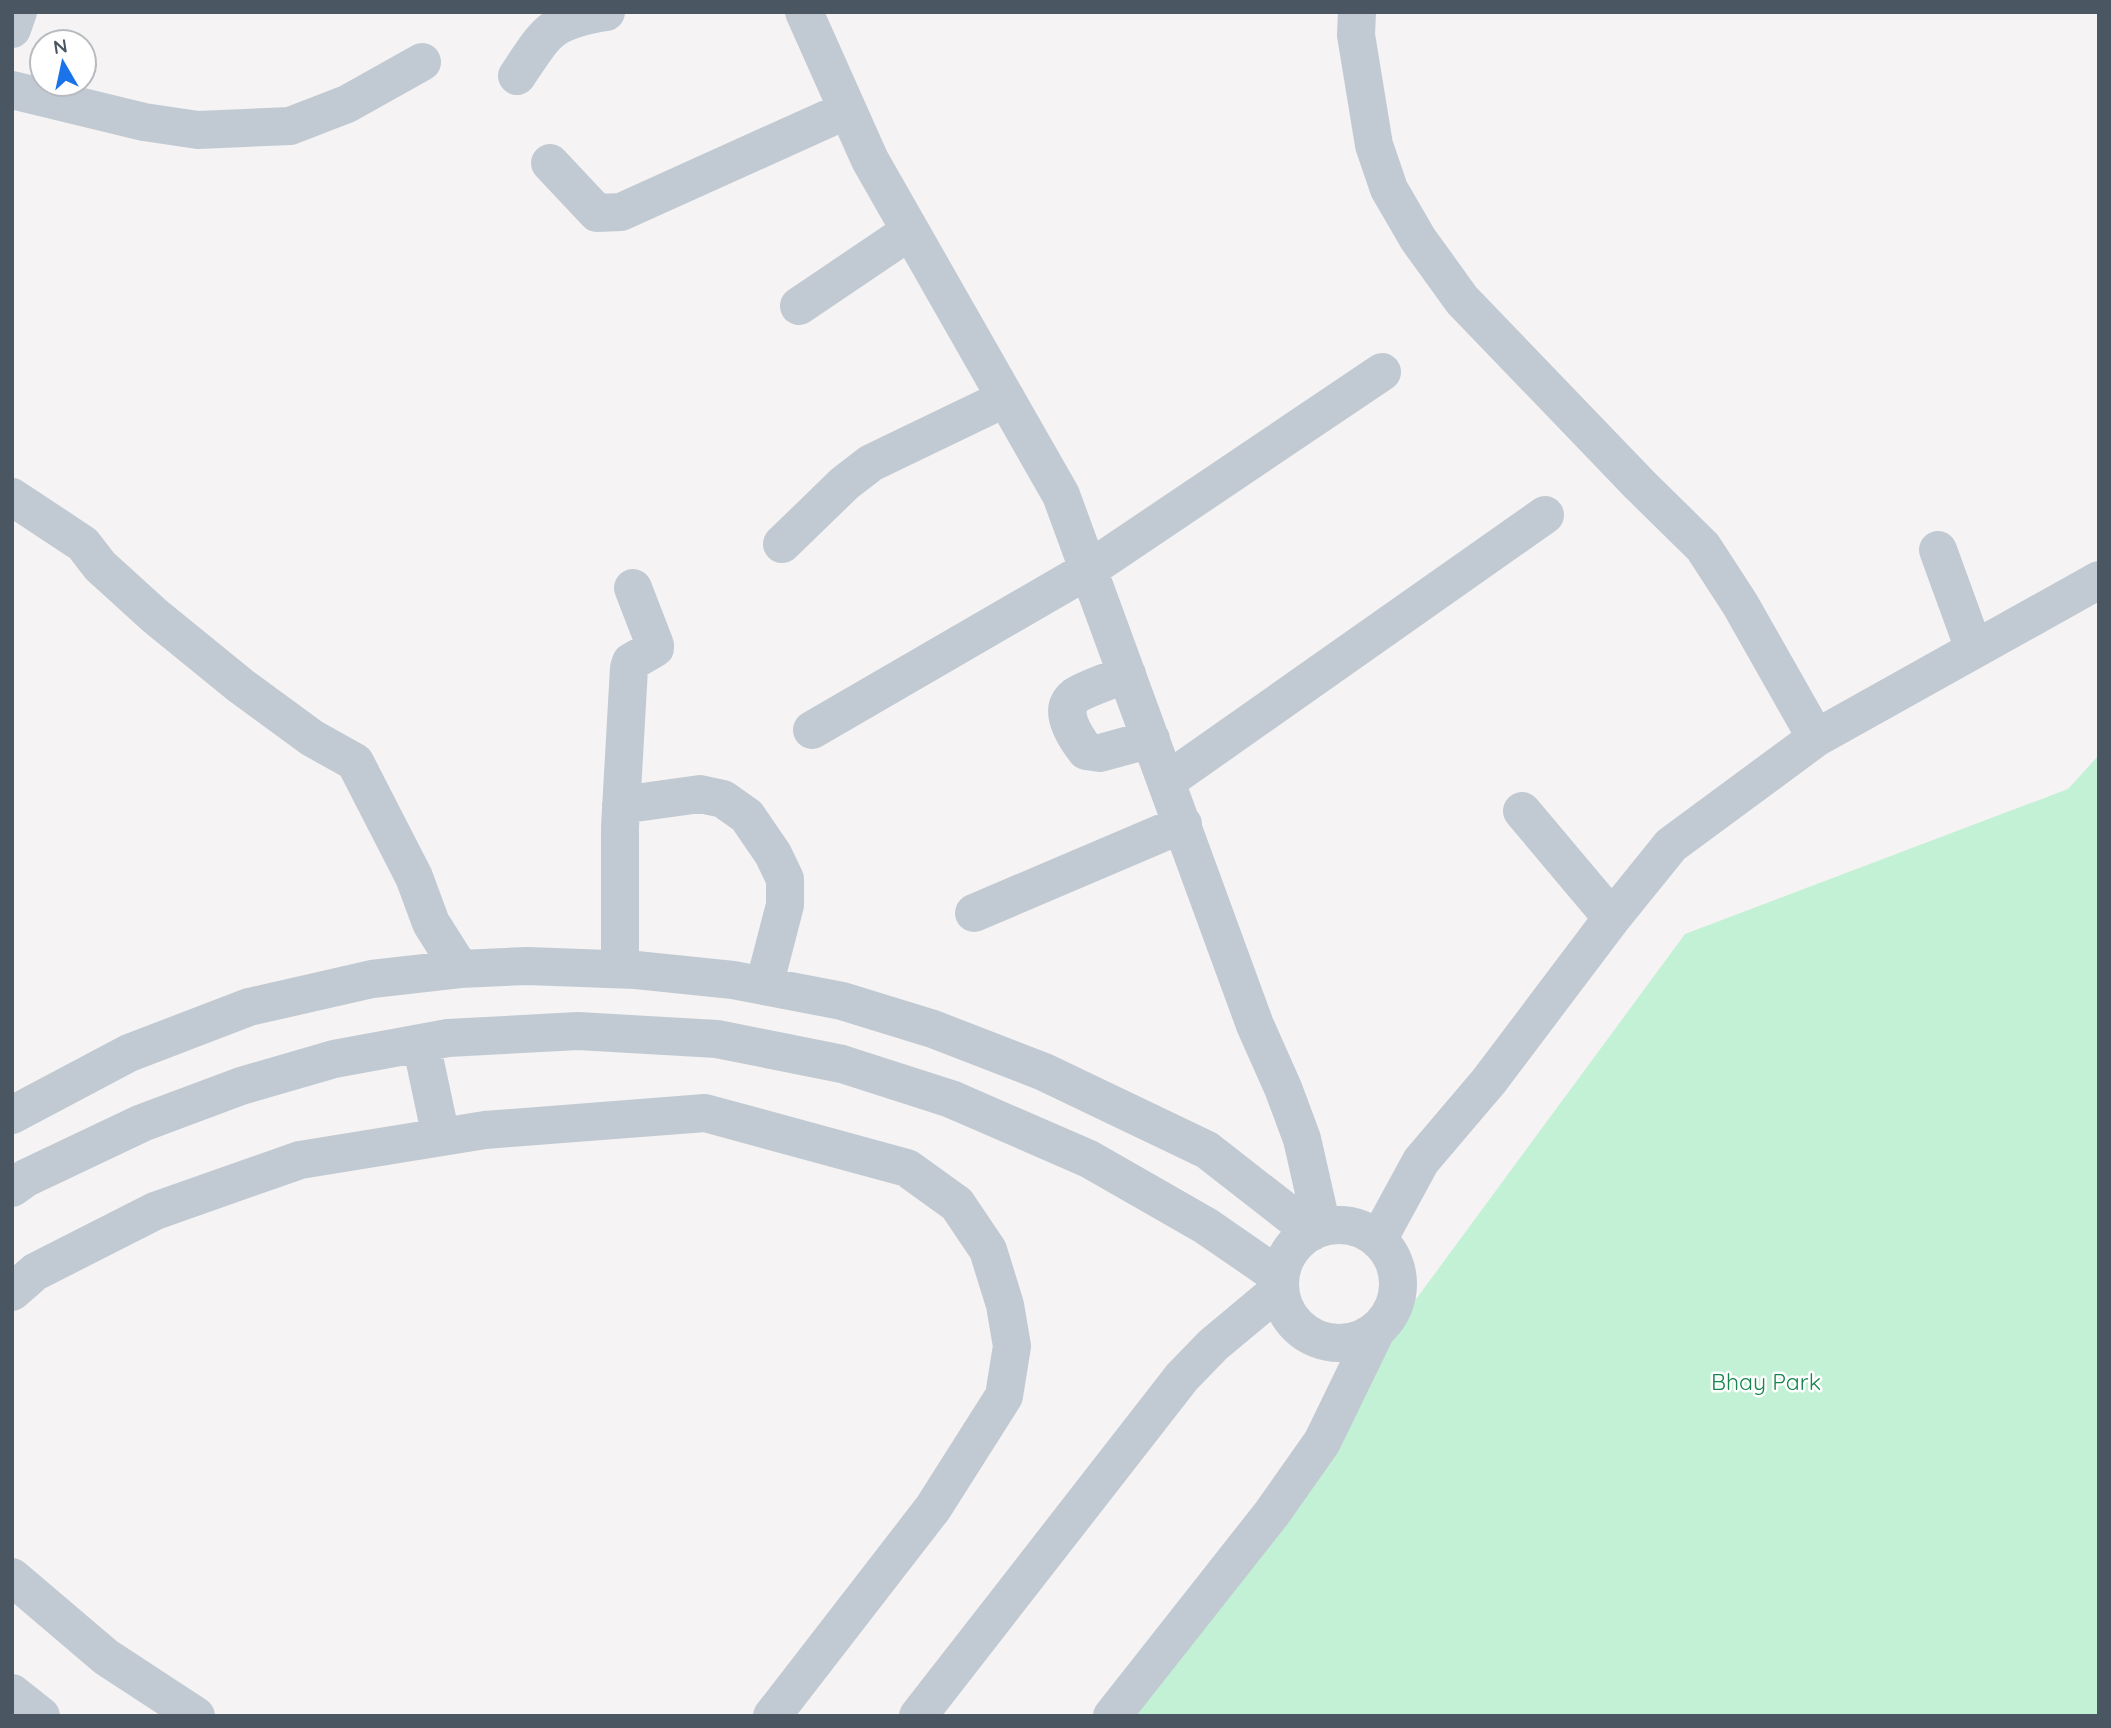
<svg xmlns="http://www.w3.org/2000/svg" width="2111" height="1728" font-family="Quicksand,sans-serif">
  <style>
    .green { fill: #c3f1d5 }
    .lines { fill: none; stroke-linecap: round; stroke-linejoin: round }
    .minor { stroke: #c1cad2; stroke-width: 38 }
    .labels { text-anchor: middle; stroke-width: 5; stroke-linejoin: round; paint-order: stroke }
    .park-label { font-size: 23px; fill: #17864f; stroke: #fff }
  </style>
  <rect width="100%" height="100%" fill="#f5f3f3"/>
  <!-- green -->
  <path class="green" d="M2099,755V1716H1109L1685,934L2068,789Z"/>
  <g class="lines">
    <!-- minor -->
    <path class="minor" d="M804,12L870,160L1061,495L1255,1025L1283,1088L1302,1139L1322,1227
      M1357,12L1356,35L1374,145L1389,189L1418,239L1462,300L1639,484L1703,547L1740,604L1816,738
      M12,29L18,12
      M517,76C547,31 550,21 606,12
      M12,90L144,122L198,130L290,126L347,104L422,62
      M550,163L597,213L621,212L847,110
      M799,306L910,231
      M12,497L83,544L100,566L155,616L241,686L312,738L355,762L414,877L431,923L460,969
      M782,544L845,483L871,463L1006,398
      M1938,550L1974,649
      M1127,674C1115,679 1084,689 1075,696C1057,711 1076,738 1086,751L1100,753L1151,739
      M812,730L1088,570L1382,372
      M1167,781L1545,515
      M621,805L700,794L723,799L747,816L773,854L785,879V905L764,986
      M1522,811L1612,918
      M974,913L1183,824
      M620,969V827L629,668L631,662L655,648V645L633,588
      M421,1043L441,1137
      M12,1115L129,1053L249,1007L372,979L460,969L527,966L636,970L733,980L842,1001L933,1029L1044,1072L1207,1150L1312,1232
      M12,1188L26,1178L142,1123L241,1086L334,1059L448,1038L578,1031L717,1039L842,1064L951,1099L1089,1159L1206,1226L1280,1277
      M1280 1284a59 59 0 1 1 118 0a59 59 0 1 1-118 0Z
      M1378,1240L1421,1161L1489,1081L1612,918L1671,845L1816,738L2099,580
      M12,1292L35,1272L155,1211L300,1160L485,1130L705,1113L907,1168L957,1204L988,1250L1005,1305L1012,1346L1004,1396L933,1508L772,1716
      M12,1577L106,1657L196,1716
      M12,1693L41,1716
      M918,1716L1182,1377L1213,1345L1280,1289
      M1112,1716L1272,1513L1322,1442L1376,1331"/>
  </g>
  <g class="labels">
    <!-- park labels -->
    <g class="park-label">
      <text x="1766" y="1390">Bhay Park</text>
    </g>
  </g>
  <!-- border -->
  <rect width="2111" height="1728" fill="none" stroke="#4a5661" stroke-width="28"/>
  <!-- north arrow -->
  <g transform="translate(63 63) rotate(351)"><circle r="33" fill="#ffffff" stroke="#b7bbc0" stroke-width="2"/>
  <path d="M0-5L12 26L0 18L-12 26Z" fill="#1a73e8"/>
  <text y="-10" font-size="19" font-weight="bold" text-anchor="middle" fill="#4a5661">N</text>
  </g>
</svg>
